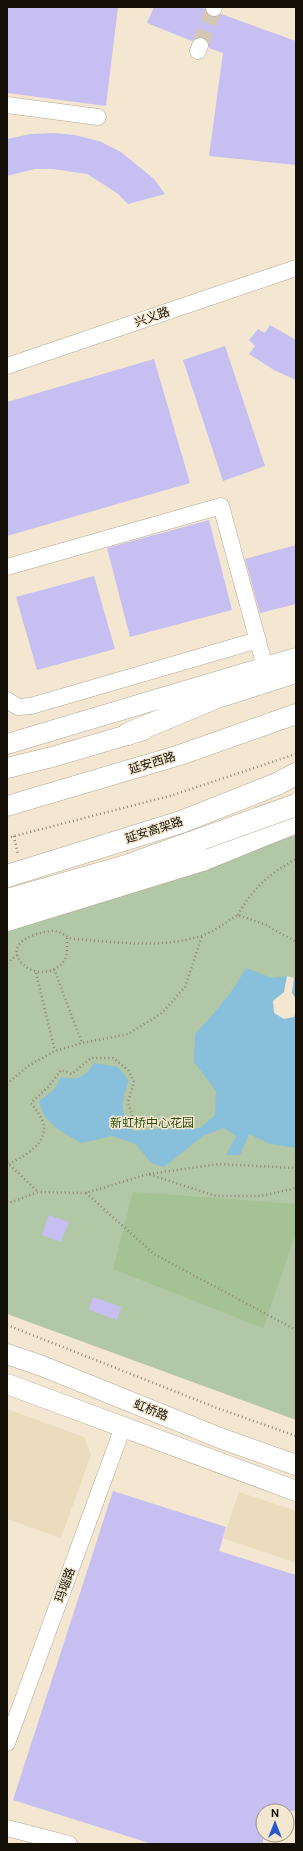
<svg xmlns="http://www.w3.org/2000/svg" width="303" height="1851" font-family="'DM Sans','Noto Sans SC',sans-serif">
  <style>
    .built { fill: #ebdcbe }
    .green { fill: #b2c7a6 }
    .forest { fill: #a5c294 }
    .water { fill: #88c0dc }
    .pier { fill: #f3e7d1 }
    .building { fill: #c7bff1 }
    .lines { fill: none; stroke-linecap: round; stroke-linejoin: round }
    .minor-tunnel { stroke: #d2c7b3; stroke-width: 16; stroke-dasharray: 16 8; stroke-linecap: butt }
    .minor-casing { stroke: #b3a892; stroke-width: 17 }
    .major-casing { stroke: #b3a892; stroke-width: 21 }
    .highway-casing { stroke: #b3a892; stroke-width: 23 }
    .path { stroke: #908777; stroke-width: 2.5; stroke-dasharray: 1 3; stroke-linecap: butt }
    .minor { stroke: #fff; stroke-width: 16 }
    .major { stroke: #fff; stroke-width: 20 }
    .highway { stroke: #fff; stroke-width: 22 }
    .highway-bridge-casing { stroke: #b3a892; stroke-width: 23; stroke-linecap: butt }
    .highway-bridge { stroke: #fff; stroke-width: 22 }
    .labels { text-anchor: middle; stroke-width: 3; stroke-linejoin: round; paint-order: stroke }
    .street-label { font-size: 12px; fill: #141008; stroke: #f3e7d1 }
    .park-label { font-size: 12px; fill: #2d500f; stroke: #f3e7d1 }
  </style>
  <rect width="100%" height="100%" fill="#f3e7d1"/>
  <!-- built -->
  <path class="built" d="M7,1409L84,1437L91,1455L61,1538L7,1519Z
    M239,1492L296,1511V1563L223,1538Z"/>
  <!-- green -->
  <path class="green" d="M296,835V1420L7,1314V931L85,907Z"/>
  <!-- forest -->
  <path class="forest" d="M133,1192L296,1204V1233L263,1328L113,1269Z"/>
  <!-- water -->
  <path class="water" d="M246,968L272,978L287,976L296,979V1148L270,1144L249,1134L240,1155H226L236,1136L224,1128L203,1136L164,1167L151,1163L136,1144L112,1136L82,1143C64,1134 42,1122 39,1101L54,1090L61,1077C79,1080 84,1078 94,1063L118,1067L129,1081C120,1103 120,1112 133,1131L157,1129L200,1128L215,1115L216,1091L194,1062L195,1034C215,1013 232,993 246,968Z"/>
  <!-- pier -->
  <path class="pier" d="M287,976L294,978L292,993L296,999V1012L294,1017L284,1019L274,1013L273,1001L284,992Z"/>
  <!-- building -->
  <path class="building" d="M7,7H118L106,106L7,93Z
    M154,7H200L205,9L210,16L214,17L221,14L296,41V165L209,156L223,53L209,48L208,40L203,37H198L192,41L147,23Z
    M54,133L75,135L99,141L121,152L154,179L165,194L128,204L117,193L87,174L53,169H35L7,176V139L31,134Z
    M270,325L296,340V380L274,370L249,354L255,346L249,340L258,329L265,333Z
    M225,346L265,466L223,481L183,360Z
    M154,359L190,483L7,536V402Z
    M209,520L232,610L130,637L107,548Z
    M296,545V604L260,613L245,559Z
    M94,576L115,649L37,670L16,597Z
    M49,1215L69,1222L61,1242L42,1235Z
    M93,1297L121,1307L117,1320L89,1310Z
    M113,1491L226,1527L219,1551L296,1575V1811H263V1844H152L13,1800Z"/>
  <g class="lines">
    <!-- minor-tunnel -->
    <path class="minor-tunnel" d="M200,46L214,8"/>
    <!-- minor casing -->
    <g class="minor-casing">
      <path id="minor" d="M214,8V7
        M198,51L200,46
        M7,105L98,117
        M7,366L296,268
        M7,567L221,506L265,667
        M7,700L18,707L31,706L258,640
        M7,1743L123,1427
        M7,1828L69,1844"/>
    </g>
    <!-- major casing -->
    <g class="major-casing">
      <path id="major" d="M7,744L296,658
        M7,768L52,757L144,730
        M7,806L180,755L296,714
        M7,1354L42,1366L220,1438L296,1465
        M7,1384L296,1491"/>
    </g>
    <!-- highway casing -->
    <g class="highway-casing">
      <path id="highway" d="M128,734L217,697L296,672
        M277,784L296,774
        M202,860L296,822"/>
    </g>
    <!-- path -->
    <path class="path" d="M14,836L18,855
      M7,838L170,796L296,754
      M238,915C252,889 270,873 296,859
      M67,938C67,945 68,953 65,959C55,978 25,975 18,957C10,939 42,931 54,931C61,931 66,938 74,939C116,942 159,949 201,936C214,932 226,922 238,915L266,925L296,942
      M7,963L17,955
      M54,969L82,1043
      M36,973L55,1051
      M7,1084L28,1066L55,1051L82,1043L128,1034L162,1013L185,987L202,936
      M7,1162L38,1192
      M9,1164C22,1157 45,1146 44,1127C43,1118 36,1110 31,1103L48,1087L61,1070L72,1074L91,1058H113L128,1070L134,1082L128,1102L133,1118L150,1121H172L191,1127
      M149,1174L219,1164L296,1168
      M86,1193L154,1254L296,1330
      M7,1202L9,1203L38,1192L86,1193L148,1174L216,1196H261L296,1188
      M7,1325L217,1408L296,1436"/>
    <!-- minor -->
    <use href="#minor" class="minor"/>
    <!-- major -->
    <use href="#major" class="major"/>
    <!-- highway -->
    <use href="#highway" class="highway"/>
    <!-- highway-bridge casing -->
    <g class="highway-bridge-casing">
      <path id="highway-bridge" d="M7,876L181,822L277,784
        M7,900L126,866L296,805
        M7,920L202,860"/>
    </g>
    <!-- highway-bridge -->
    <use href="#highway-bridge" class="highway-bridge"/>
  </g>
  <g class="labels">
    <!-- street labels -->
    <g class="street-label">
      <text transform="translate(152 317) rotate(-19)" y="4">兴义路</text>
      <text transform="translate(152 763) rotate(-17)" y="4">延安西路</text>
      <text transform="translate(154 830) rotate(-18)" y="4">延安高架路</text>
      <text transform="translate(151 1410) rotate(22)" y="4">虹桥路</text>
      <text transform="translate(65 1585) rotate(-70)" y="4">玛瑙路</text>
    </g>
    <!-- park labels -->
    <g class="park-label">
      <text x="152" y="1127">新虹桥中心花园</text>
    </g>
  </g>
  <!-- border -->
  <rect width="303" height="1851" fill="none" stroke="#141008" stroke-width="16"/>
  <!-- north arrow -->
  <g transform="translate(275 1823)"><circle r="19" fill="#f3e7d1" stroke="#9a9181"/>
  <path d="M0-3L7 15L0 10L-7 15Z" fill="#2a5ac9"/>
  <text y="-6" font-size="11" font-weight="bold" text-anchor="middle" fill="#141008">N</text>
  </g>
</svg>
